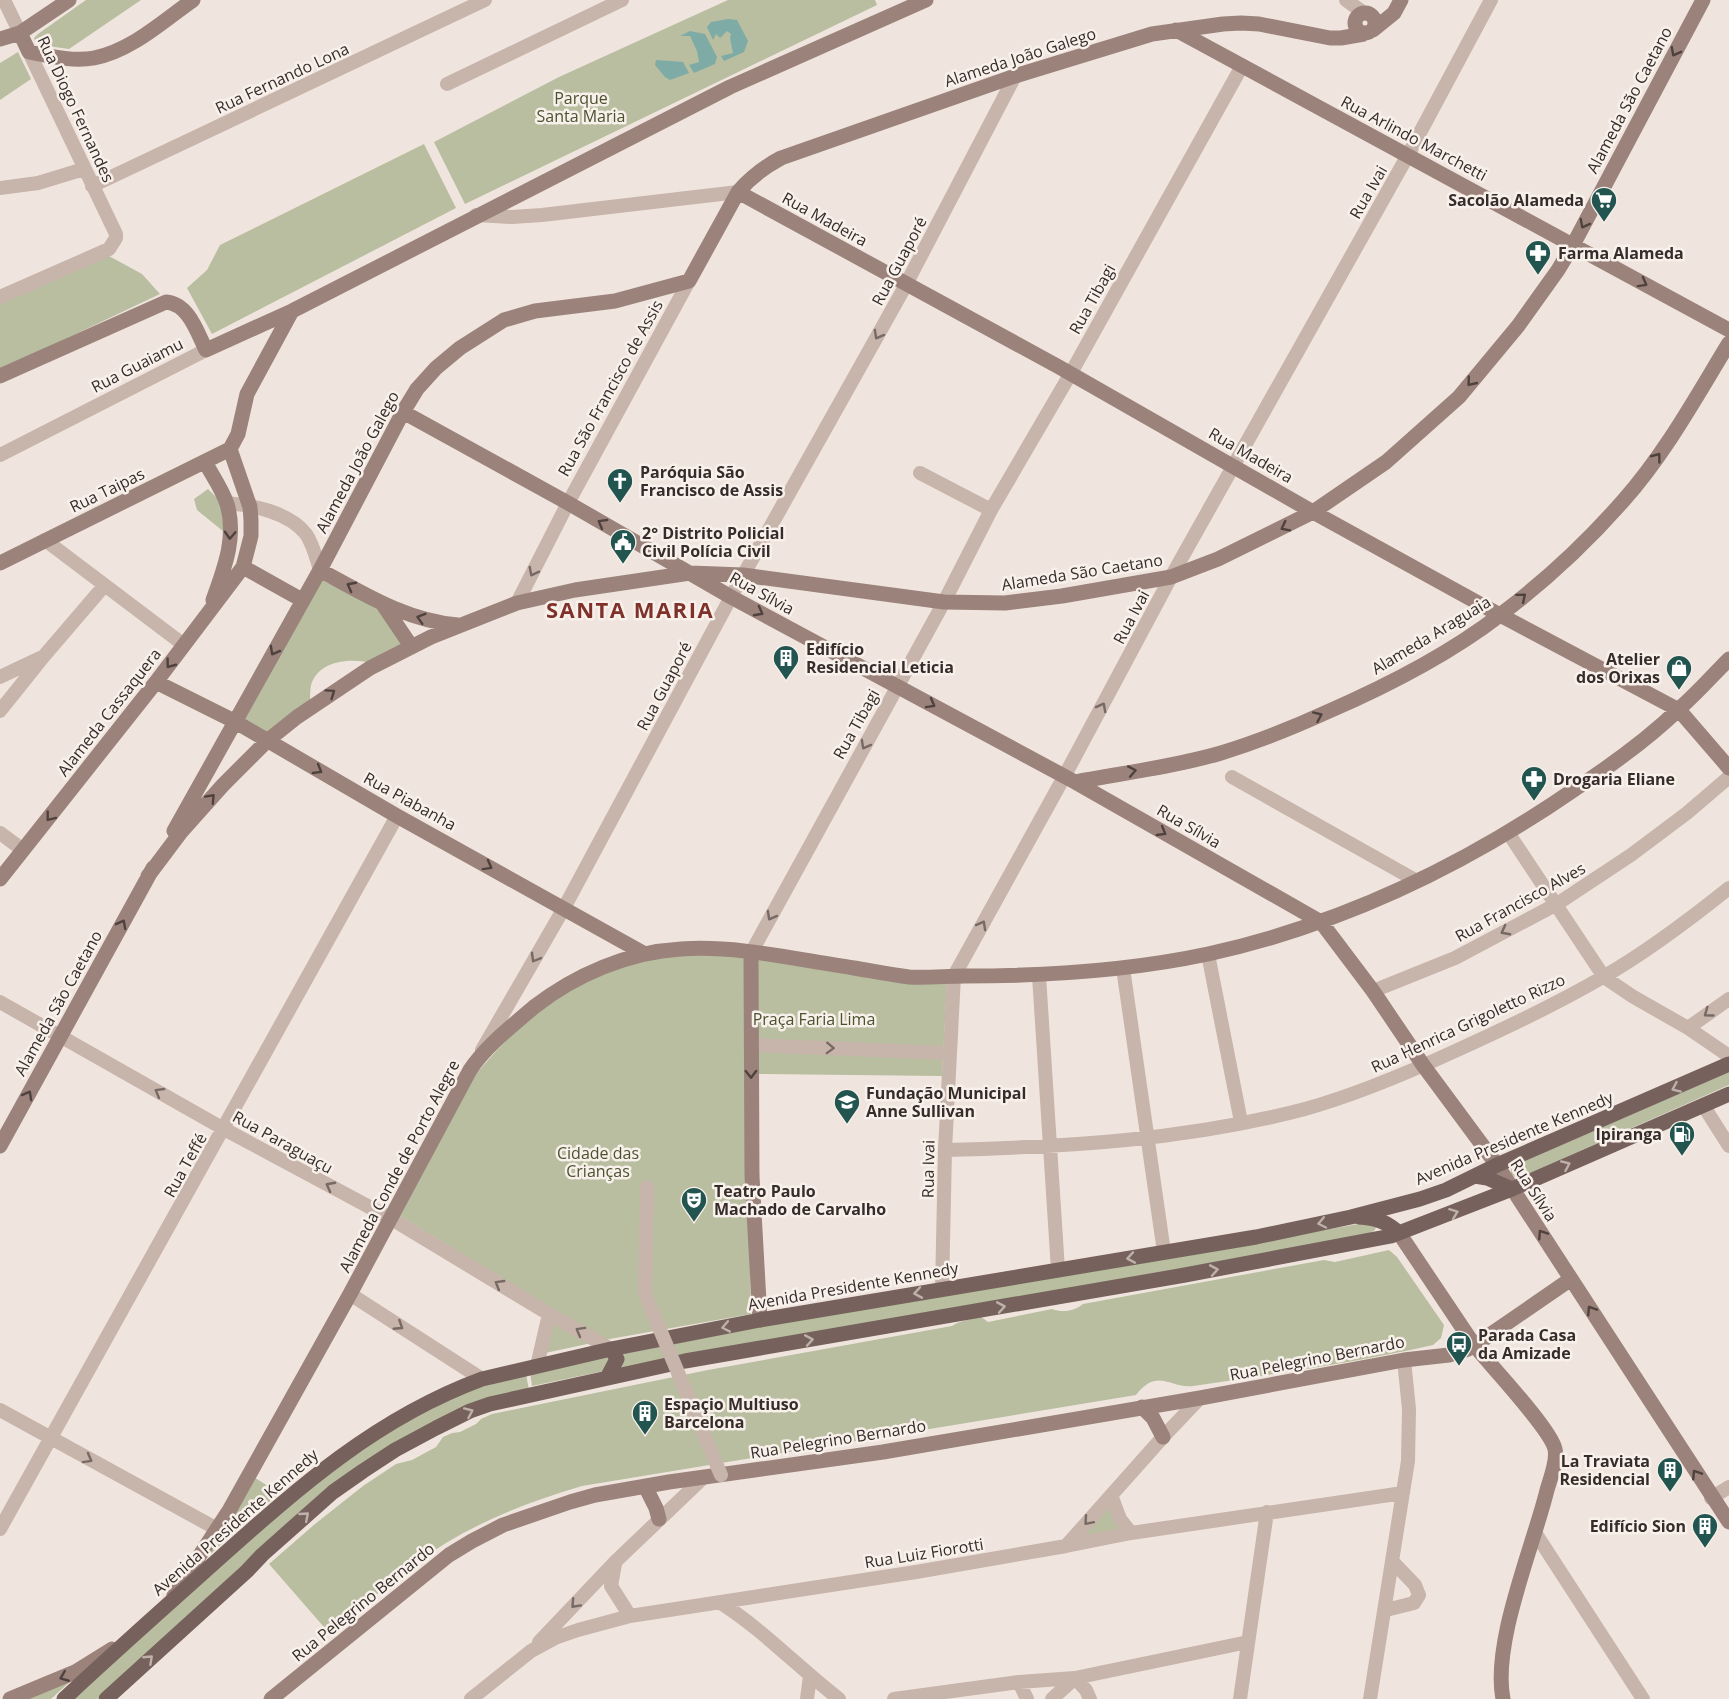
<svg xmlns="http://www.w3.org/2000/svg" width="1729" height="1699" font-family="'Open Sans',sans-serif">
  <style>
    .green { fill: #b8be9f }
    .water { fill: #7faba7 }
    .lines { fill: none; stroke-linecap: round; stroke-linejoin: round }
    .street { stroke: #c7b4ab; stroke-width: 14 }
    .secondary { stroke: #9b837c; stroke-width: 15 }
    .primary { stroke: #76615c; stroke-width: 15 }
    .street-bridge { stroke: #c7b4ab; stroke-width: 14 }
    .oneway { stroke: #4f423e }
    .oneway2 { stroke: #776964 }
    .oneway3 { stroke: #beb0aa }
    .labels { text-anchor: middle; stroke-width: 5; stroke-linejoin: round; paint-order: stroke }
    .street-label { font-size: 16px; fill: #362c29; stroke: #f8f0ea }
    .park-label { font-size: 16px; fill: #4a522f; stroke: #f8f0ea }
    .poi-label { font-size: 16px; font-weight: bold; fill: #362c29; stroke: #f8f0ea; text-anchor: start }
    .district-label { font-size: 22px; font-weight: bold; letter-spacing: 1.5px; fill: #7e3229; stroke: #f8f0ea }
  </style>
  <rect width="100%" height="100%" fill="#f0e5de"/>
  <!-- green -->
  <path class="green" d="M86,0H141L69,49L48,46L35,41L34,38L38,34Z
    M728,0H875L877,5L465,204L434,142L559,77Z
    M18,52L31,79L0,100V63Z
    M424,144L456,208L212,334L187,288L207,270L220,245Z
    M109,256L142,274L160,294L0,370V304Z
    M208,489L224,505V532L197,510L194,499Z
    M323,575L379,604L407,645L373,663C352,658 319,659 311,685C310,691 310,698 310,704L266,737L239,721Z
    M654,955H745L751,1314L604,1340L400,1216L474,1076L498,1049L535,1011L597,976Z
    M752,955L947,982L942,1076L756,1074Z
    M1729,1072V1085L1521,1177H1515L1511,1174V1167Z
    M1370,1222L1378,1224L1374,1231L1367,1234L1169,1274L604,1371L532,1386L530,1372L754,1328Z
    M1389,1250L1397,1257L1444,1325L1441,1338L1433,1345C1354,1363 1273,1374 1193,1386C1170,1389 1158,1367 1136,1395L582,1486C535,1500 489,1517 446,1543C404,1569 367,1603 330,1634L269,1564L315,1524L363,1486L396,1464L412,1460L436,1447L443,1437L452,1433L460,1432L476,1424L481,1419L492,1414L708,1370L952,1326L957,1323L980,1316L988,1322L1052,1309C1063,1313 1075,1311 1083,1304L1324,1260L1335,1262Z
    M551,1319L592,1343L545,1353Z
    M526,1374L529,1390L483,1399L295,1520L97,1699H70L325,1470L409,1421L478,1385Z
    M249,1474L279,1493L198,1565Z
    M1108,1504L1121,1531L1075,1539Z
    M75,1677L51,1699H28Z"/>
  <!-- water -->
  <path class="water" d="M728,19L737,20L748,41L744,52L724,61L721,56L733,53L730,38L731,34L727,31L720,38L716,34L713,40L707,27L711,22Z
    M690,31L705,34L717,57L715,64L694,73L689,65L699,62L697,51L690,36H680Z
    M656,60L683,62L689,73L670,80L665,77L655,65Z"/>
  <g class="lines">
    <!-- street -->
    <path class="street" d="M4,0L20,33
      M1346,0L1364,13
      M447,84L622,0
      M92,186L485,0
      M0,188L38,183L84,169
      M476,215L512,217L542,215L738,192
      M0,297L109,249L116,238V234L29,52
      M0,455L206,350
      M920,473L991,510
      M227,503C252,505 289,512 306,534C313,544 316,557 320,570
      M45,540L184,645
      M517,603L568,503L689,281
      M0,677L40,658
      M0,711L44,656L104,586
      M1232,777L1417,881
      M0,833L23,850
      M1509,834L1604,977L1632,996L1688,1028L1729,1056
      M751,953L944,602L991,510L1071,373L1242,66
      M1208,954L1241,1122
      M1123,968L1164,1252
      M1039,976L1058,1270
      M1373,991L1455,958L1557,904L1631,855L1687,813L1729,777
      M0,1002L224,1129L390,1218L549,1314L611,1349
      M1688,1028L1729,999
      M750,1045L948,1053
      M482,1050L564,908L731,597L902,292L1015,76
      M1703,1105L1729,1146
      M945,1150C1066,1147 1187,1140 1305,1109C1355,1095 1405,1074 1453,1052C1504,1029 1555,1005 1603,977C1647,952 1689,920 1729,888
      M942,1289L945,1150L954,976L1064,777L1171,577L1408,155L1491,0
      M350,1294L482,1379
      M537,1366L549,1314
      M0,1410L217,1529
      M1111,1495L1120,1519L1131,1533
      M1711,1498L1729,1487
      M0,1529L397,816
      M1536,1534L1643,1699
      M1066,1546L1163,1437L1200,1398
      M615,1564L611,1586L630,1616
      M721,1603C763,1630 799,1668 839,1699
      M1386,1610L1414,1603L1419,1595L1415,1585L1393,1562
      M539,1642L615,1562L703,1478
      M1019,1682L1027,1699
      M471,1699L531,1651L555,1638L578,1630L630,1616L916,1572L1066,1546L1131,1533L1403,1493
      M807,1699L810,1676
      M894,1699L1019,1682L1075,1678L1248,1642
      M1052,1699L1075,1678L1086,1690L1090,1699
      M1240,1699L1267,1512
      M1370,1699L1408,1461L1409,1409L1404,1360"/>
    <!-- secondary -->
    <path class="secondary" d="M1355 23a10 10 0 1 1 20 0a10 10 0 1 1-20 0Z
      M1176,30L1729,330
      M1373,30L1394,13L1401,0
      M20,33L29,52C49,56 74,62 94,58C131,51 163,21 193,0
      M0,39L20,33L69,0
      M738,192L1059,367L1313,512L1500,615L1679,710L1729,768
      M0,376L166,302C189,304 197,332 206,350L292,311L730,87L926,0
      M403,412L568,503L731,597L1075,782L1321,922L1373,991L1423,1065L1497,1165L1729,1522
      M205,462C212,475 222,489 227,504C237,537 224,569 213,600
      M0,563L230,449L238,434L247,394L292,311
      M243,567L302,600
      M320,570C364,594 407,621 458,625
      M382,603L411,646
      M156,682L234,721L397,816L645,954
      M1075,782C1123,773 1173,767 1221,753C1257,742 1292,728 1327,712C1387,686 1448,655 1500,615C1544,582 1587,542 1623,501C1665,454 1696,397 1729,343
      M174,831L320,570L403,412L417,389L436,368L460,348L504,320L535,311L615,301L689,281L738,192C751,177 764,167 781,158L1015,76L1152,34L1223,24L1241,23L1259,24L1330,38H1341L1364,34
      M148,876L181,832L223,785L267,741L297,717L370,668L431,637L517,603L575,590L690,573L743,575L944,602L1005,603L1062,596L1171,577L1218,559L1313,512L1386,462L1459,397L1518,326L1558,270L1573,245L1703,0
      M0,879L156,682L243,567L251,536V520L250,507L230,449
      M751,953L752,1176L760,1320
      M0,1146L153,868
      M1399,1233L1470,1339
      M1481,1341L1571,1279
      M1479,1351C1495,1370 1551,1430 1555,1449C1558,1462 1549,1481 1546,1494C1532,1549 1492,1644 1503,1699
      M1142,1407L1153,1418L1163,1437
      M645,1486L656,1508L659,1519
      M174,1595L230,1509L350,1294L470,1070C486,1046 512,1026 534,1007C575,975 628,952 681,949C738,945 798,960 854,968C872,971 891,975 909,977C928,978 947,976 965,976C1047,976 1128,971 1208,954C1340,925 1465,865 1575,789C1612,765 1648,739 1680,708C1697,693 1713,675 1729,659
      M10,1699L75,1672L112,1649
      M271,1699L449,1555L472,1541L503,1525L570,1502L595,1495L669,1482L883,1452L1200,1398L1404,1360L1449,1355L1468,1349"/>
    <!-- primary -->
    <path class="primary" d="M1475,1176L1487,1178L1512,1189
      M1359,1217C1376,1218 1387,1222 1399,1233
      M607,1378L617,1359L611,1349
      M64,1699C113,1653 163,1609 213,1564C297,1489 374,1419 482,1379L611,1349L760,1320L1256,1237L1351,1217L1420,1199L1446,1190L1497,1165L1729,1064
      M106,1699L247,1571L262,1555L333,1492L363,1471L395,1450L436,1428L470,1411L490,1404L685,1361L1185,1275L1391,1236L1512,1189L1729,1094"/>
    <!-- street-bridge -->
    <path class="street-bridge" d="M647,1187L645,1294L721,1475"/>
  </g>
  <!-- one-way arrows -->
  <defs><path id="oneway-chevron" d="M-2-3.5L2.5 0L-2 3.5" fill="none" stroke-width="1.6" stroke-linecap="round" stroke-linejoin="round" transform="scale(1.5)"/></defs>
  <g class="oneway">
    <use href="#oneway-chevron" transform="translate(1675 52) rotate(118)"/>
    <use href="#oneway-chevron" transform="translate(1584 224) rotate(118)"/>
    <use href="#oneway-chevron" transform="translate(1643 283) rotate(29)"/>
    <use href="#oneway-chevron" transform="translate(1471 382) rotate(129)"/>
    <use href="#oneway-chevron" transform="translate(1657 457) rotate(-53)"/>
    <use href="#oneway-chevron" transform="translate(602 523) rotate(-150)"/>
    <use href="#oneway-chevron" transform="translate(1285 527) rotate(153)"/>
    <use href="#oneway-chevron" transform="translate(230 535) rotate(93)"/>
    <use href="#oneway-chevron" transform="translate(351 586) rotate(-152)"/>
    <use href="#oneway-chevron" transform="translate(1522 597) rotate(-40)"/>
    <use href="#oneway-chevron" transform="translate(759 612) rotate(28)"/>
    <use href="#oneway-chevron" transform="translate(421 618) rotate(-163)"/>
    <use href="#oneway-chevron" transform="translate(274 651) rotate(119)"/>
    <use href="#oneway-chevron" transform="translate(170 664) rotate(127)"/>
    <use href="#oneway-chevron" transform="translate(331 693) rotate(-35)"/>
    <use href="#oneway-chevron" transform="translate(931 704) rotate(29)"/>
    <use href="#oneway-chevron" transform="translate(1318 716) rotate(-24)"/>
    <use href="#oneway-chevron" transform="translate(318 770) rotate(30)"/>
    <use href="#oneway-chevron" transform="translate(1132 771) rotate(-11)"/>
    <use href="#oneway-chevron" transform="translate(211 798) rotate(-47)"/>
    <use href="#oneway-chevron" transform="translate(50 817) rotate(128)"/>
    <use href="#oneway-chevron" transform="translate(1162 832) rotate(30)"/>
    <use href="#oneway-chevron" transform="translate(488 866) rotate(29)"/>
    <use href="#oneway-chevron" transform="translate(122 924) rotate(-62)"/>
    <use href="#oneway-chevron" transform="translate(751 1074) rotate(89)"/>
    <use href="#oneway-chevron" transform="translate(28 1095) rotate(-61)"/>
    <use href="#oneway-chevron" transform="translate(1542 1234) rotate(-123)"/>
    <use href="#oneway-chevron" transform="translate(1591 1310) rotate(-123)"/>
    <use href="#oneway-chevron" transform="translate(1696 1474) rotate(-123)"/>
    <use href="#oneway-chevron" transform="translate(64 1677) rotate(158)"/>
  </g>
  <g class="oneway2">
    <use href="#oneway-chevron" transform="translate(878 335) rotate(119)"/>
    <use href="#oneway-chevron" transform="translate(533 572) rotate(117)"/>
    <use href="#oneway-chevron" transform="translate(1102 707) rotate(-62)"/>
    <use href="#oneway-chevron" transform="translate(865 745) rotate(119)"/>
    <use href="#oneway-chevron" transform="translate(771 916) rotate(119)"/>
    <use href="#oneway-chevron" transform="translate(982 925) rotate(-61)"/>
    <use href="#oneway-chevron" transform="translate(1505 931) rotate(152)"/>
    <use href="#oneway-chevron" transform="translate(535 958) rotate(120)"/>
    <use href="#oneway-chevron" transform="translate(1708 1013) rotate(144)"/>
    <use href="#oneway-chevron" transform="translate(830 1048) rotate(2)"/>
    <use href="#oneway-chevron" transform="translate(159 1092) rotate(-150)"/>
    <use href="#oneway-chevron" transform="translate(330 1186) rotate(-152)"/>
    <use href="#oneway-chevron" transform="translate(499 1284) rotate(-149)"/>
    <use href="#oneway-chevron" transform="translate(399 1326) rotate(33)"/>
    <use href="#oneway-chevron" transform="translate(580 1331) rotate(-151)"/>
    <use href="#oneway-chevron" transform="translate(88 1459) rotate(29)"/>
    <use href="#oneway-chevron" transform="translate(1088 1521) rotate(131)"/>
    <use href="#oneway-chevron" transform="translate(575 1604) rotate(133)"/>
  </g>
  <g class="oneway3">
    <use href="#oneway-chevron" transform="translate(1676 1088) rotate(156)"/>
    <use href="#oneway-chevron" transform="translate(1566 1165) rotate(-24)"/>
    <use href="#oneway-chevron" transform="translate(1454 1213) rotate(-21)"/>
    <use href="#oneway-chevron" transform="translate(1322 1223) rotate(168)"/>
    <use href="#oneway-chevron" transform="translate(1131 1258) rotate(170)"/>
    <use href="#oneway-chevron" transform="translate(1214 1270) rotate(-10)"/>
    <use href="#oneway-chevron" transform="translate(918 1293) rotate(170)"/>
    <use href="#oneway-chevron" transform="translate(1001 1307) rotate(-10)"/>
    <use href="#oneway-chevron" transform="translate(726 1327) rotate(169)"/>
    <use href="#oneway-chevron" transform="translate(809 1340) rotate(-10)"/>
    <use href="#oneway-chevron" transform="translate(469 1412) rotate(-24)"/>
    <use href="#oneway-chevron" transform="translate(305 1516) rotate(-41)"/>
    <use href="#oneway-chevron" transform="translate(149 1659) rotate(-43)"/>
  </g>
  <!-- icons -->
  <defs>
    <g id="supermarket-pin" transform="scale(1.35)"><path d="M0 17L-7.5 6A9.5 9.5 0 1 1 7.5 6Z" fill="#225450" stroke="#f8f0ea"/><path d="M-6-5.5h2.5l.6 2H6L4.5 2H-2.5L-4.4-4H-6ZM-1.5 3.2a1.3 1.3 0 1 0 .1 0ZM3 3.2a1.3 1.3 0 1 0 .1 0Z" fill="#fff"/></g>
    <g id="pharmacy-pin" transform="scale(1.35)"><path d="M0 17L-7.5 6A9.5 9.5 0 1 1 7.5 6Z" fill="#225450" stroke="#f8f0ea"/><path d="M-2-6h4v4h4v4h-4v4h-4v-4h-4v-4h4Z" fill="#fff"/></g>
    <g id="church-pin" transform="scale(1.35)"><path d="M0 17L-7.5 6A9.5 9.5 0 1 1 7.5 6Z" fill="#225450" stroke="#f8f0ea"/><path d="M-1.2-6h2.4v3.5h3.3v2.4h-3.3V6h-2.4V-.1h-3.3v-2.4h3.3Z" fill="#fff"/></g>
    <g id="civic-pin" transform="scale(1.35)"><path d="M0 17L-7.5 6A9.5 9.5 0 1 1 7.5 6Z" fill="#225450" stroke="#f8f0ea"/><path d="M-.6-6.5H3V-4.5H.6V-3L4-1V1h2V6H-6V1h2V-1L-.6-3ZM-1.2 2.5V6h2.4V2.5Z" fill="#fff"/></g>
    <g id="building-pin" transform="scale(1.35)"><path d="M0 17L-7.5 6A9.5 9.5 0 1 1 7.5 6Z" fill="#225450" stroke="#f8f0ea"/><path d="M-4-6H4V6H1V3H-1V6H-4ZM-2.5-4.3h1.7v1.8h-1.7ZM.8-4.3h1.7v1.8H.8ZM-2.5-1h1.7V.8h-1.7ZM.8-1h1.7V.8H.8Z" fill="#fff"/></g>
    <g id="shop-pin" transform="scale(1.35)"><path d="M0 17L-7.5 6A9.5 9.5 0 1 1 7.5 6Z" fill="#225450" stroke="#f8f0ea"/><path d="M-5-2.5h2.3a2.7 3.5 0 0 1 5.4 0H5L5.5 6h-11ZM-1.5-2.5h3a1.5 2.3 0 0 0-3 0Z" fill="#fff"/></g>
    <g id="school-pin" transform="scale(1.35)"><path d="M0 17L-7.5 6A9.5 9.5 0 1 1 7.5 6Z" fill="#225450" stroke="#f8f0ea"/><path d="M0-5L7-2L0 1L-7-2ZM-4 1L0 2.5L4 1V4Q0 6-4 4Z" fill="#fff"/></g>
    <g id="fuel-pin" transform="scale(1.35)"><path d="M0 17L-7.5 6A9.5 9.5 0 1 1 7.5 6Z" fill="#225450" stroke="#f8f0ea"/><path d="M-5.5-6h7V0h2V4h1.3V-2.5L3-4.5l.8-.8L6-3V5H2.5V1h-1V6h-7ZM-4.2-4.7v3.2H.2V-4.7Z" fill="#fff"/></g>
    <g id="theatre-pin" transform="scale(1.35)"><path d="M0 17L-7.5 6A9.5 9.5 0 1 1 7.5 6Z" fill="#225450" stroke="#f8f0ea"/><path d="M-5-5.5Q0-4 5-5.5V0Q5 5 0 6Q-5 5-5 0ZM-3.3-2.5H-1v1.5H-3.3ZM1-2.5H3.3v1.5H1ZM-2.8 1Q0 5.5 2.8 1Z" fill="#fff"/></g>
    <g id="bus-pin" transform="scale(1.35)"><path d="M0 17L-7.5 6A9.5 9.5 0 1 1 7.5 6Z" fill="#225450" stroke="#f8f0ea"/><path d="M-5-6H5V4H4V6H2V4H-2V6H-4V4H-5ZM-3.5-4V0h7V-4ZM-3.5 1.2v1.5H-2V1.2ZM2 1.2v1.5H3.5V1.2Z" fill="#fff"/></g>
  </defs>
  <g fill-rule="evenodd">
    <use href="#supermarket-pin" x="1604" y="200"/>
    <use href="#pharmacy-pin" x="1538" y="253"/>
    <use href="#church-pin" x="620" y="481"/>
    <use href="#civic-pin" x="623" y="542"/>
    <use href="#building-pin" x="786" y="658"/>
    <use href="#shop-pin" x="1679" y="668"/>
    <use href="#pharmacy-pin" x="1534" y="779"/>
    <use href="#school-pin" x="847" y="1102"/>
    <use href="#fuel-pin" x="1682" y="1134"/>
    <use href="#theatre-pin" x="694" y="1200"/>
    <use href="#bus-pin" x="1459" y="1344"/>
    <use href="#building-pin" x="645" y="1413"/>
    <use href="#building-pin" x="1670" y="1470"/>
    <use href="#building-pin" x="1705" y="1526"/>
  </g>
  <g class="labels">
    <!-- street labels -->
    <g class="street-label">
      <text transform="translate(1020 57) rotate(-18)" y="6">Alameda João Galego</text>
      <text transform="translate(282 78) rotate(-25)" y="6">Rua Fernando Lona</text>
      <text transform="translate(1629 100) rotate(-62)" y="6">Alameda São Caetano</text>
      <text transform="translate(76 109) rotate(65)" y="6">Rua Diogo Fernandes</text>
      <text transform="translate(1414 138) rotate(28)" y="6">Rua Arlindo Marchetti</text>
      <text transform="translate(1368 192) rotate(-60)" y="6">Rua Ivai</text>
      <text transform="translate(825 219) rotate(29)" y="6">Rua Madeira</text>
      <text transform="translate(899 261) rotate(-62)" y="6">Rua Guaporé</text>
      <text transform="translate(1092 299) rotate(-61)" y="6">Rua Tibagi</text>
      <text transform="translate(137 365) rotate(-27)" y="6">Rua Guaiamu</text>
      <text transform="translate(610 388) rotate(-61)" y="6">Rua São Francisco de Assis</text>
      <text transform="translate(1251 455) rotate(30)" y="6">Rua Madeira</text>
      <text transform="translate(357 462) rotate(-62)" y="6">Alameda João Galego</text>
      <text transform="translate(107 490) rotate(-26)" y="6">Rua Taipas</text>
      <text transform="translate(1082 572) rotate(-9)" y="6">Alameda São Caetano</text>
      <text transform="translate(762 593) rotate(29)" y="6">Rua Sílvia</text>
      <text transform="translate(1131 617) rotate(-62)" y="6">Rua Ivai</text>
      <text transform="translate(1431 635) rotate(-31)" y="6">Alameda Araguaia</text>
      <text transform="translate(664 686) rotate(-62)" y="6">Rua Guaporé</text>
      <text transform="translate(109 712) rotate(-52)" y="6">Alameda Cassaquera</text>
      <text transform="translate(856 724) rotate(-61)" y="6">Rua Tibagi</text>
      <text transform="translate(410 801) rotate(29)" y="6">Rua Piabanha</text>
      <text transform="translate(1189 826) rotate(30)" y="6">Rua Sílvia</text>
      <text transform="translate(1520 902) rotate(-29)" y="6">Rua Francisco Alves</text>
      <text transform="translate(58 1003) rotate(-61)" y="6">Alameda São Caetano</text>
      <text transform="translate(1468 1023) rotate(-25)" y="6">Rua Henrica Grigoletto Rizzo</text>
      <text transform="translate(1514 1138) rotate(-23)" y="6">Avenida Presidente Kennedy</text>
      <text transform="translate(283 1142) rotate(29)" y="6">Rua Paraguaçu</text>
      <text transform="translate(185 1165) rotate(-61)" y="6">Rua Teffé</text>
      <text transform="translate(399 1166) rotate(-62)" y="6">Alameda Conde de Porto Alegre</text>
      <text transform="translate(928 1169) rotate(-89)" y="6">Rua Ivai</text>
      <text transform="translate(1534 1190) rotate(57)" y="6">Rua Sílvia</text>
      <text transform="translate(853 1286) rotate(-10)" y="6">Avenida Presidente Kennedy</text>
      <text transform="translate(1317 1358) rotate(-11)" y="6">Rua Pelegrino Bernardo</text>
      <text transform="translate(838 1439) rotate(-9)" y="6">Rua Pelegrino Bernardo</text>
      <text transform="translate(235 1522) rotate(-41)" y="6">Avenida Presidente Kennedy</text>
      <text transform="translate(924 1553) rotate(-9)" y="6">Rua Luiz Fiorotti</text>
      <text transform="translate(363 1602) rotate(-39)" y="6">Rua Pelegrino Bernardo</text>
    </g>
    <!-- park labels -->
    <g class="park-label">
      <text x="581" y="104">Parque<tspan x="581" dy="18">Santa Maria</tspan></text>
      <text x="814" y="1025">Praça Faria Lima</text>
      <text x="598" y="1159">Cidade das<tspan x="598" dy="18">Crianças</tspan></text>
    </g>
    <!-- poi labels -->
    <g class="poi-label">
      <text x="1584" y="206" text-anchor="end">Sacolão Alameda</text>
      <text x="1558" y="259">Farma Alameda</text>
      <text x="640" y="478">Paróquia São<tspan x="640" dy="18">Francisco de Assis</tspan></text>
      <text x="642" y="539">2° Distrito Policial<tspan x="642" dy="18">Civil Polícia Civil</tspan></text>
      <text x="806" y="655">Edifício<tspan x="806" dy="18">Residencial Leticia</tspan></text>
      <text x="1660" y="665" text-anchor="end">Atelier<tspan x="1660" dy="18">dos Orixas</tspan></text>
      <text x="1553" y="785">Drogaria Eliane</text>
      <text x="866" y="1099">Fundação Municipal<tspan x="866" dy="18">Anne Sullivan</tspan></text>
      <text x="1662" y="1140" text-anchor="end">Ipiranga</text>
      <text x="714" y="1197">Teatro Paulo<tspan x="714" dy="18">Machado de Carvalho</tspan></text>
      <text x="1478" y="1341">Parada Casa<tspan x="1478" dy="18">da Amizade</tspan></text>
      <text x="664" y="1410">Espaçio Multiuso<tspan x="664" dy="18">Barcelona</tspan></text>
      <text x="1650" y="1467" text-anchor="end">La Traviata<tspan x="1650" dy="18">Residencial</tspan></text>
      <text x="1686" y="1532" text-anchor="end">Edifício Sion</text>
    </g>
    <!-- district labels -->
    <g class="district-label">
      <text x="630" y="618">SANTA MARIA</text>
    </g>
  </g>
</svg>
